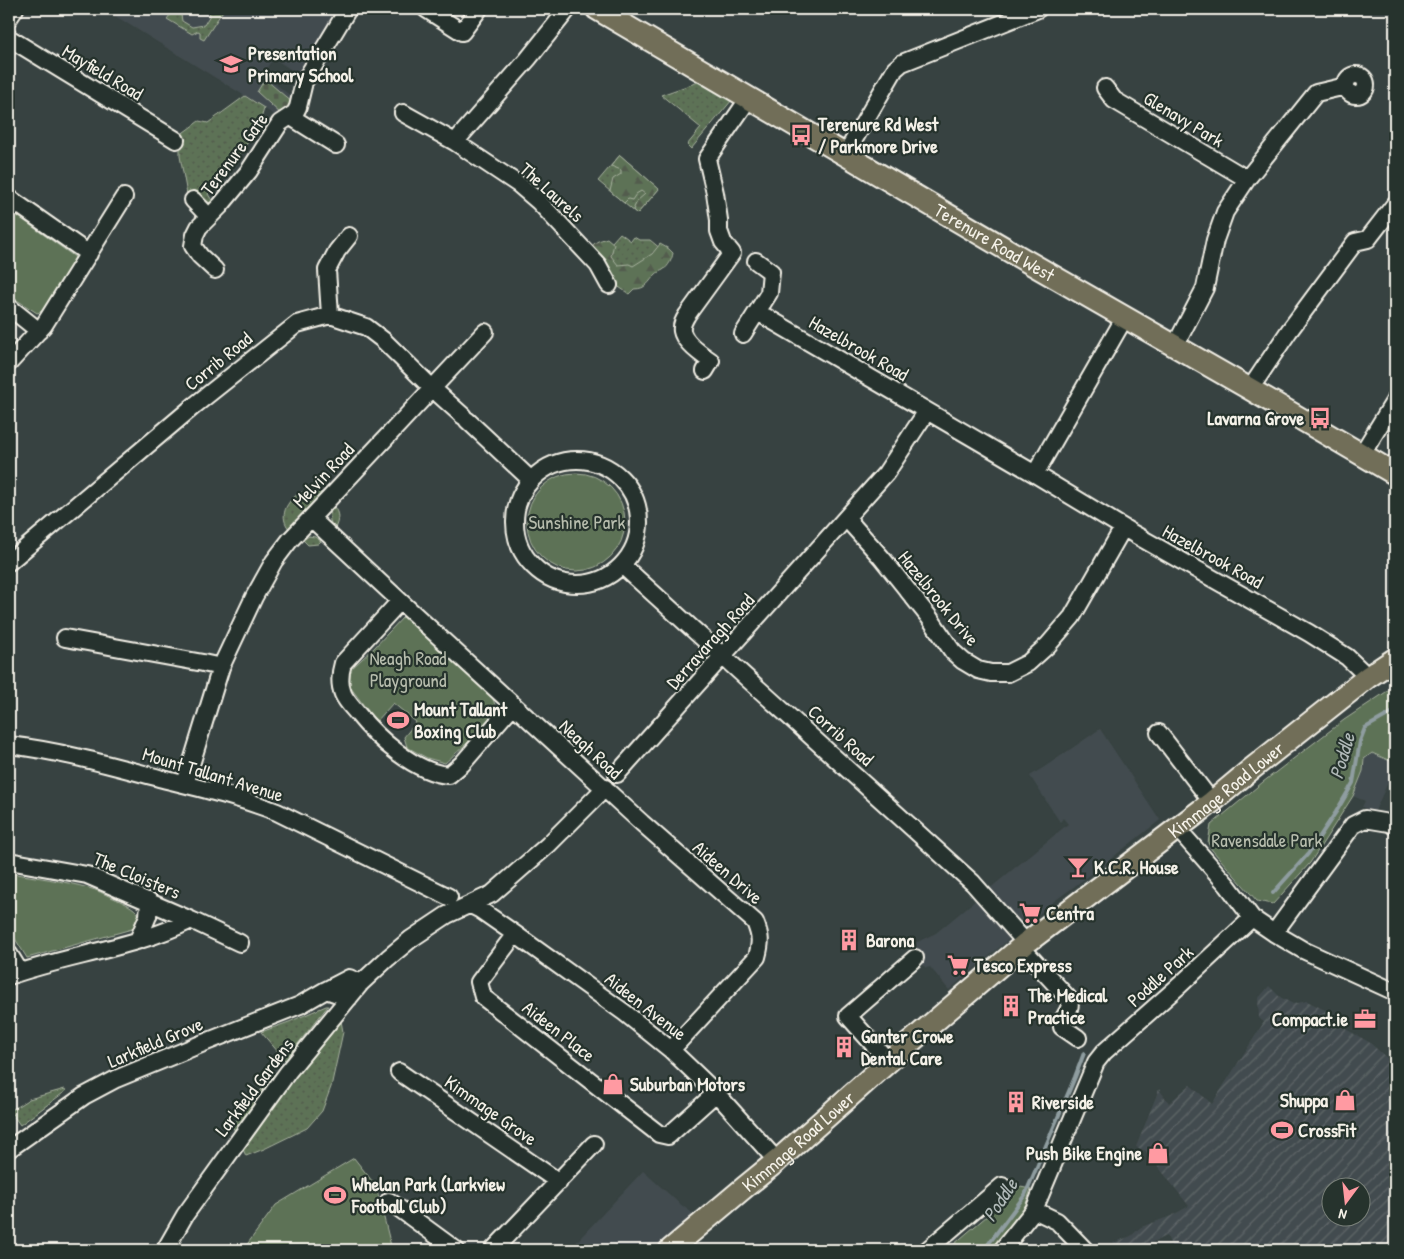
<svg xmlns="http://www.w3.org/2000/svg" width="1404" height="1259" font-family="'Patrick Hand',sans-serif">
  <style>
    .built { fill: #434c4f }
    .industrial { fill: url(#industrial-furrows); fill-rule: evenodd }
    .grass { fill: url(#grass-dots); stroke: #a8b29f }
    .forest { fill: url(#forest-firs); stroke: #a8b29f }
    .cemetery { fill: url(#cemetery-stones); stroke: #a8b29f }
    .park { fill: #5d7256; stroke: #a8b29f }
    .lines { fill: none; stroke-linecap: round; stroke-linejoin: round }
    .stream { stroke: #8f9da0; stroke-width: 4 }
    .minor-casing { stroke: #f4f1e8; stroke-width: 20 }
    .major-casing { stroke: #f4f1e8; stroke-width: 25 }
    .minor { stroke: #26332d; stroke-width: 16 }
    .major { stroke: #716e59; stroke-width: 21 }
    .labels { text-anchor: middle; stroke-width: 4.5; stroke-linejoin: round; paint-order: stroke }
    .poi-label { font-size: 19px; font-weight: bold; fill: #f4f1e8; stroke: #26332d; text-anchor: start }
    .street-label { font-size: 19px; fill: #f4f1e8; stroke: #26332d }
    .park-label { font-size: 19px; fill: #b8beae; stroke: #26332d }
    .water-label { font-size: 20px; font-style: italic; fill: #b0b9b8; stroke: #26332d }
  </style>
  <defs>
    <pattern id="industrial-furrows" width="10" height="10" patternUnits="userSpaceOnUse" patternTransform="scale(1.25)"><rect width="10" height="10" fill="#434c4f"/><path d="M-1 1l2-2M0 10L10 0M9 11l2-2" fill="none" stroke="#5f6668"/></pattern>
    <pattern id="grass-dots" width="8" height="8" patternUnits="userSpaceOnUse" patternTransform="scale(1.25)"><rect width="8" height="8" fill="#5d7256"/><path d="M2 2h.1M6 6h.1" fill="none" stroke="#525b4d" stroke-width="1.8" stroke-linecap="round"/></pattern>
    <pattern id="forest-firs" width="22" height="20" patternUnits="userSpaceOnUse" patternTransform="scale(1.25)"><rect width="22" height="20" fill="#5d7256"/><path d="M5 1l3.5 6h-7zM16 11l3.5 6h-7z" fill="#525b4d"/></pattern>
    <pattern id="cemetery-stones" width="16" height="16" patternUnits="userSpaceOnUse" patternTransform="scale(1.25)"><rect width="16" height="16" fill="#5d7256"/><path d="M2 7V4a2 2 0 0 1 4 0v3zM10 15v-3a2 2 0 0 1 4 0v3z" fill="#525b4d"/></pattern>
  </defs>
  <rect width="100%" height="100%" fill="#374241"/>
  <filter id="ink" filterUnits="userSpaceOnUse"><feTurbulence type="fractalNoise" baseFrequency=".02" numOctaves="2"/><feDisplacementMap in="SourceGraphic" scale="10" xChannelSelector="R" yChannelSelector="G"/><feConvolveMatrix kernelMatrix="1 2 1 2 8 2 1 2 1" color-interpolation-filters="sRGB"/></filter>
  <g filter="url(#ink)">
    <!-- built -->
    <path class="built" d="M104,9H340L298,74L273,58L263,74L297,101L282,120L245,96Z
      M1100,729L1160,820L1094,872L1053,902L949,990L930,967L926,968L907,947L936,933L1068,824L1063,818L1060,822L1030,776L1046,766Z
      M1372,753L1395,763V767L1374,813L1362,807L1365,801L1353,796L1363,771L1364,759Z
      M643,1171L680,1204L695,1215L654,1250H569Z"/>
    <!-- industrial -->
    <path class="industrial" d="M1269,986L1280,997L1293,1004L1307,1001L1329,1012L1330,1016L1340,1026L1369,1042L1387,1058L1395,1070V1250H1173L1167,1236L1135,1250H1115L1113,1243L1131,1236L1141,1227L1171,1216L1189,1206L1146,1151L1136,1147L1159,1089L1169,1103L1190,1085L1212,1104L1264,1022L1259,1018L1258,999ZM1332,1186H1362V1216H1332Z"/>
    <!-- grass -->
    <path class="grass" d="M176,9H180L182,21L192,27L204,25L210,15L208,9H224L204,40L200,38V32L198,31L192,34L167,19L170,15L173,14Z
      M701,81L732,100L691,149L687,145L701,128L661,95Z
      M245,96L264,108C262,119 256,127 251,137C238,158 224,176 208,194L213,202L210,203L196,193L188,200L180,156V135L199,121L208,123Z
      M620,155L659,189L637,214L598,181Z
      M620,233L631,241L634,237L639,240H650L667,254L637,288L604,251Z
      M315,490L322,493L290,530C278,517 286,501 300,493C305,491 310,491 315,490Z
      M334,507C339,513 339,520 335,528C328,523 328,513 334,507Z
      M309,536L315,537L321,541L318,544L308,545L303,540Z
      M337,998L343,1032L331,1087L322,1111L307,1128L264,1149L246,1156L232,1125L282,1065L289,1063L304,1045Z
      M326,1006H328L285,1060L261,1032L289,1022Z
      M65,1089L66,1091L20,1125L10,1111L29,1099Z"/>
    <!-- forest -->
    <path class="forest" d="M620,155L659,189L637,214L633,210L637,201L645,194L641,191L636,194L632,200L628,199L624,203L610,191L613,179L621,174V170L611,166Z
      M607,238L614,244L611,256L618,265L629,264L633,266L652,254L660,244L669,249L673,253C672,259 669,266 663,270C661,271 658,272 656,274C648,282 647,289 634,289L629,294L616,285L591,250C593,241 599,241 607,238Z"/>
    <!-- cemetery -->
    <path class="cemetery" d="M265,79L293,103L282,115L257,92Z"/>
    <!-- park -->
    <path class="park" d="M9,210L75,257V260L42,311L37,313L9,295Z
      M527 522a49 49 0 1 1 98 0a49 49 0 1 1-98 0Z
      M404,616L493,698C493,700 495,704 495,706C495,720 456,753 445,763L427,758L407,747L404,737L416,722L393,703L377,721L371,715L345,680L351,669L373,649Z
      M1395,686V763L1372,753L1364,759L1363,771L1353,796L1310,863L1273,904L1257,901L1212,850L1208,843L1211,825L1263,782L1344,720Z
      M9,873C36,877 63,881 89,888C97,890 104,894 111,897C124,903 153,913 132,929L27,958L9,929Z
      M354,1158L376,1186L392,1250H243L276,1205Z
      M1015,1186L1031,1189L1016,1232L1002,1250H947L1001,1204Z"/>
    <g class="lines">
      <!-- stream -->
      <path class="stream" d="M1273,893L1308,854L1336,812L1353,783L1360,741L1365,728L1395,711
        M984,1250L1025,1195L1075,1077L1084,1053"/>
      <!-- minor casing -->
      <g class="minor-casing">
        <path id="minor" d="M426,9L462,32L479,9
          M9,18L15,9
          M9,38L176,140
          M1346 85a10 10 0 1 1 20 0a10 10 0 1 1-20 0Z
          M1105,88L1114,100L1247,179
          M403,113L455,142L518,184L539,202L598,265L609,285
          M292,115L296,120L336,145
          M455,142L528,59L568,9
          M845,155L895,69L902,63L1038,9
          M9,198L89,254
          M193,200L209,217
          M215,270L200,256L193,246L195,235L199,227L220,206L249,171L280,123L295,113L298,107L304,82L348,9
          M9,307L39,331
          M330,315L327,270L337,251L349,236
          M766,317L1035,474L1134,534L1309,633L1347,657L1368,677
          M743,334L769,293L771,272L756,261
          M1175,346L1205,288L1215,240L1225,212L1247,179L1316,93L1346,86
          M9,363L44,325L124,197
          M705,371L711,361C702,355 684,342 682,331C681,325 684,320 687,315L732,253L723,242L719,231V220L715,193L707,159L749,98
          M1250,389L1289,331L1355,242L1368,239L1371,235L1395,204
          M467,420L531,480
          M1362,454L1395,400
          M515 522a62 62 0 1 1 124 0a62 62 0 1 1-124 0Z
          M1035,474L1125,317
          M311,518L400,601L642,823L755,922C761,937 761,942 757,957L671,1050
          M846,518L881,557L929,617L953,652L963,661L978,670L991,673H1008L1028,663L1048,645L1072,617L1123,528
          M9,562L195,405L297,324L330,315L366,327L383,340L433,389L463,416
          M622,565L973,883L1026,943
          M400,601L343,663C340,673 339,684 343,694C346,701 352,707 357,713C377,738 415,773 449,775L462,764L513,705
          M65,638L203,663L221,667
          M1159,733L1212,802
          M9,745C60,751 110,765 159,778C199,788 239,797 277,812L449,897
          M617,774L886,473L927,411
          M185,784L221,667L254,597L274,561L290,540L311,518L485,332
          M1177,828L1228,886L1252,918L1274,933L1303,950L1395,992
          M9,861L87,875L191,920L240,943
          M471,905L479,909L515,934L625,1013L671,1050L716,1093L777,1161
          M1274,933L1353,825L1365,819L1389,823L1395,826
          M515,934L479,982L483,997L659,1134L668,1136L716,1093
          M138,940L148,916L149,901
          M1021,947L1069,999C1073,1012 1061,1015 1062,1027L1078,1038
          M9,954L20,972
          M9,976C68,955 135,948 191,920
          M326,990L349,978L361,983
          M889,1062L848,1016L915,958
          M399,1072L559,1182
          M9,1149L84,1096L116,1079L201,1044L300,1005L326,990L349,998
          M389,1201L456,1250
          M1034,1210L1057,1221L1085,1250
          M165,1250L185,1215L288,1072L361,983L388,958L411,939L447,915L492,894L548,845L605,788
          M493,1250L594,1144
          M927,1250L1002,1186
          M1002,1250L1034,1210L1091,1074L1096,1062L1104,1052L1180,985L1252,918"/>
      </g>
      <!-- major casing -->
      <g class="major-casing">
        <g id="major">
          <path id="s1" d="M597,9L1023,259L1250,389L1395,474"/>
          <path id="s2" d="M670,1250L745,1187L777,1161L906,1046L1026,943L1212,802L1249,771L1368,677L1395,659"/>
        </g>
      </g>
      <!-- minor -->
      <use href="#minor" class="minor"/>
      <!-- major -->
      <use href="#major" class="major"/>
    </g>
  </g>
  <!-- icons -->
  <defs>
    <g id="school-bare" transform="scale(1.725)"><path d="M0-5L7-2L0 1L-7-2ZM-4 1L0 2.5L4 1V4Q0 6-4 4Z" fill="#ff9aa2" stroke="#26332d" stroke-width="2.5" paint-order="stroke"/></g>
    <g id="bus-bare" transform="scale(1.725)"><path d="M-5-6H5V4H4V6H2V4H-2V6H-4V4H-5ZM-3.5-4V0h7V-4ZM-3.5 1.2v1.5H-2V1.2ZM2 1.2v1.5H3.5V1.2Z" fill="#ff9aa2" stroke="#26332d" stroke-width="2.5" paint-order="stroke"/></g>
    <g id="stadium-bare" transform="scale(1.725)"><path d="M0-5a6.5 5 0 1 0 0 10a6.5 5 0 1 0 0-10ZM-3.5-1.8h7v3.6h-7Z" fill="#ff9aa2" stroke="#26332d" stroke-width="2.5" paint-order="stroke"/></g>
    <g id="bar-bare" transform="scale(1.725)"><path d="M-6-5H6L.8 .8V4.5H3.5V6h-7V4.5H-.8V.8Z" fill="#ff9aa2" stroke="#26332d" stroke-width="2.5" paint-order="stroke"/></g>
    <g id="supermarket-bare" transform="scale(1.725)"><path d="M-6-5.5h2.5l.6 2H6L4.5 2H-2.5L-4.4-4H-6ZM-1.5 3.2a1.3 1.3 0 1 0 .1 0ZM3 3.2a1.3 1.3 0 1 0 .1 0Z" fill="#ff9aa2" stroke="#26332d" stroke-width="2.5" paint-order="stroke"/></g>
    <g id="building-bare" transform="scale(1.725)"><path d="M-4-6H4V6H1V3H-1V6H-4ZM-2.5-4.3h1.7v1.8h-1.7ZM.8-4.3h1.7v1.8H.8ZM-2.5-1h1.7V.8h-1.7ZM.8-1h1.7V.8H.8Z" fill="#ff9aa2" stroke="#26332d" stroke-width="2.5" paint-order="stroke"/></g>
    <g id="office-bare" transform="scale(1.725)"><path d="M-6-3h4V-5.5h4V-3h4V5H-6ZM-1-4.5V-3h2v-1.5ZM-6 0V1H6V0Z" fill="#ff9aa2" stroke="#26332d" stroke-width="2.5" paint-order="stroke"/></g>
    <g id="shop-bare" transform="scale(1.725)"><path d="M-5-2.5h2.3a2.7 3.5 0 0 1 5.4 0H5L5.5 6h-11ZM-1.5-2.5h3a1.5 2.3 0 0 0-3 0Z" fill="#ff9aa2" stroke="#26332d" stroke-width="2.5" paint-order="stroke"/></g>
  </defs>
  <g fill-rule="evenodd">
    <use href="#school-bare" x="231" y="64"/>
    <use href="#bus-bare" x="801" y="135"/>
    <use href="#bus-bare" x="1320" y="418"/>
    <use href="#stadium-bare" x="398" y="720"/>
    <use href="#bar-bare" x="1078" y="867"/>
    <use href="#supermarket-bare" x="1030" y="913"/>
    <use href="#building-bare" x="849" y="940"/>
    <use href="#supermarket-bare" x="958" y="965"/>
    <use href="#building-bare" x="1011" y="1006"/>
    <use href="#office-bare" x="1365" y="1019"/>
    <use href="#building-bare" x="844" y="1047"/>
    <use href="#shop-bare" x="613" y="1084"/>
    <use href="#shop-bare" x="1345" y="1100"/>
    <use href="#building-bare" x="1016" y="1102"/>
    <use href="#stadium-bare" x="1282" y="1130"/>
    <use href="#shop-bare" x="1158" y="1153"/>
    <use href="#stadium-bare" x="335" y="1195"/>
  </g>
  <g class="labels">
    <!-- poi labels -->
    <g class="poi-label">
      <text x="248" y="60">Presentation<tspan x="248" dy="22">Primary School</tspan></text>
      <text x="818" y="131">Terenure Rd West<tspan x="818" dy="22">/ Parkmore Drive</tspan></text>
      <text x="1304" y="425" text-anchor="end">Lavarna Grove</text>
      <text x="414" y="716">Mount Tallant<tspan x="414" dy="22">Boxing Club</tspan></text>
      <text x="1094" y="874">K.C.R. House</text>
      <text x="1046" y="920">Centra</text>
      <text x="866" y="947">Barona</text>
      <text x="974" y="972">Tesco Express</text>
      <text x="1028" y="1002">The Medical<tspan x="1028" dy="22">Practice</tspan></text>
      <text x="1348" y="1026" text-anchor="end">Compact.ie</text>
      <text x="861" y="1043">Ganter Crowe<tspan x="861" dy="22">Dental Care</tspan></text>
      <text x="630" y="1091">Suburban Motors</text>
      <text x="1328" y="1107" text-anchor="end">Shuppa</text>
      <text x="1032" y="1109">Riverside</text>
      <text x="1298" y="1137">CrossFit</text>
      <text x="1142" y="1160" text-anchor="end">Push Bike Engine</text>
      <text x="352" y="1191">Whelan Park (Larkview<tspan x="352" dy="22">Football Club)</tspan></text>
    </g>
    <!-- street labels -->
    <g class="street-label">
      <text transform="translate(103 72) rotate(31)" y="7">Mayfield Road</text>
      <text transform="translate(1184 119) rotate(31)" y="7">Glenavy Park</text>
      <text transform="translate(234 154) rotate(-53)" y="7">Terenure Gate</text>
      <text transform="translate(552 192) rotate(42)" y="7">The Laurels</text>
      <text dy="7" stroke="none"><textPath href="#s1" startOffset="461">Terenure Road West</textPath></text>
      <text transform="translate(859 348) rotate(30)" y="7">Hazelbrook Road</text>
      <text transform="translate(218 361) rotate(-39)" y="7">Corrib Road</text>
      <text transform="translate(323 475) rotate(-47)" y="7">Melvin Road</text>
      <text transform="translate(1213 556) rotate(29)" y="7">Hazelbrook Road</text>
      <text transform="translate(939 598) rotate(51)" y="7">Hazelbrook Drive</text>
      <text transform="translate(710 641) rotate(-48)" y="7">Derravaragh Road</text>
      <text transform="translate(841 735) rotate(42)" y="7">Corrib Road</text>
      <text transform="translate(591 749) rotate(43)" y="7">Neagh Road</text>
      <text transform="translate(213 774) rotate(17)" y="7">Mount Tallant Avenue</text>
      <text dy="7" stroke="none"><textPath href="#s2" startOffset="722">Kimmage Road Lower</textPath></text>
      <text transform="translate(728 872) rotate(41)" y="7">Aideen Drive</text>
      <text transform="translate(137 875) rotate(23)" y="7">The Cloisters</text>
      <text transform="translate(1160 976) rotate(-42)" y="7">Poddle Park</text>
      <text transform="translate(646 1006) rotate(38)" y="7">Aideen Avenue</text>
      <text transform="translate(559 1031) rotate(38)" y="7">Aideen Place</text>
      <text transform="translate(155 1042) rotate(-23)" y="7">Larkfield Grove</text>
      <text transform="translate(254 1087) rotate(-53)" y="7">Larkfield Gardens</text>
      <text transform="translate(491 1110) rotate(35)" y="7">Kimmage Grove</text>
      <text dy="7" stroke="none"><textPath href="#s2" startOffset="168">Kimmage Road Lower</textPath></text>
    </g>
    <!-- park labels -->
    <g class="park-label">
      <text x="577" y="529">Sunshine Park</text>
      <text x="408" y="665">Neagh Road<tspan x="408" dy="22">Playground</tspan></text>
      <text x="1267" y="847">Ravensdale Park</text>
    </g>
    <!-- water labels -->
    <g class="water-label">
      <text transform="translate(1342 756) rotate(-74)" y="7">Poddle</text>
      <text transform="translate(1000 1200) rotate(-57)" y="7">Poddle</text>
    </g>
  </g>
  <!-- margin -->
  <rect width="1404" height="1259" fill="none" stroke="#26332d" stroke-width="30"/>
  <rect x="15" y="15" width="1374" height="1229" fill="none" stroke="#f4f1e8" stroke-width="2" filter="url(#ink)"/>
  <!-- north arrow -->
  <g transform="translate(1346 1202) rotate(195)"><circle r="24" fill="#26332d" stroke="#787f78"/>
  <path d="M0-4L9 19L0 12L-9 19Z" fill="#ff9aa2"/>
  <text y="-8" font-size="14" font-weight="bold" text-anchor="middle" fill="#f4f1e8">N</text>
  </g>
</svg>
